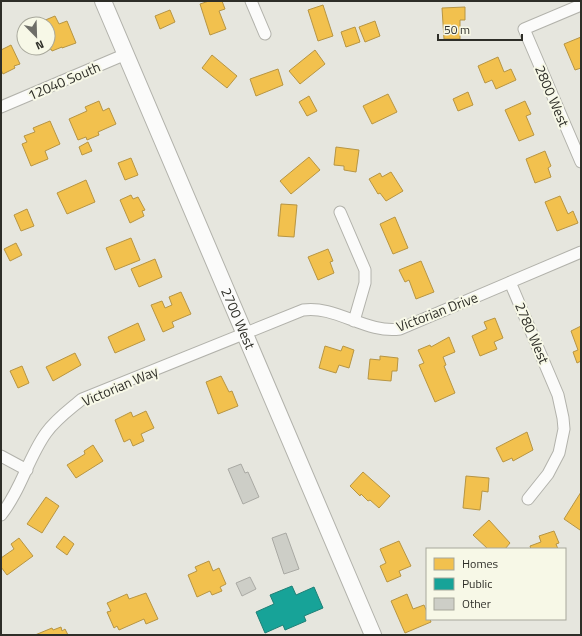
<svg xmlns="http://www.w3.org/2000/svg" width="582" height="636" font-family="'Titillium Web',sans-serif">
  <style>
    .homes { fill: #f2c14e; stroke: #b79543 }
    .public { fill: #17a398; stroke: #1e8076 }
    .building { fill: #cdcec7; stroke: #a9a9a3 }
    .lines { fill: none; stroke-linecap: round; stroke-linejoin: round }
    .minor-casing { stroke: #b2b2ab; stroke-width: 13 }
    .secondary-casing { stroke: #b2b2ab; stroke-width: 18 }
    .minor { stroke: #fbfbfa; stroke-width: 11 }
    .secondary { stroke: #fbfbfa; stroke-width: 16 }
    .labels { text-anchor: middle; stroke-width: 4; stroke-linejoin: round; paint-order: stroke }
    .street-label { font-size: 14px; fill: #2e2e28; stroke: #f7f8e7 }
  </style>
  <rect width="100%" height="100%" fill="#e6e6de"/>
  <!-- homes -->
  <path class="homes" d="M209,1H222L225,9L219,11L226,29L210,35L200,4Z
    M323,5L333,36L318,41L308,10Z
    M465,7V20H460V39H444L442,8Z
    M170,10L175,22L160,29L155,16Z
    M55,16L59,24L67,21L76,43L62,48V47L52,51L51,49L41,53L39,48H48V24H45L43,21Z
    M375,21L380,36L365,42L359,27Z
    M355,27L360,42L346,47L341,32Z
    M581,37V68L575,70L564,44Z
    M11,45L20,64L14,66L15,68L3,74L1,70V50Z
    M315,50L325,64L300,84L289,71Z
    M212,55L237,76L227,88L202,68Z
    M498,57L504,72L511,69L516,80L496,89L492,80L485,83L478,66Z
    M278,69L283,85L256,96L250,79Z
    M468,92L473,105L458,111L453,99Z
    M388,94L397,112L372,124L363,106Z
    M309,96L317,111L307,116L299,102Z
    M99,101L103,111L109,108L116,124L98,132L99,135L87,140L86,137L78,140L69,119L87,111L85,107Z
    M525,101L531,114L526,116L534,135L519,141L505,110Z
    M50,121L60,144L45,151L48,159L31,166L22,144L27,142L24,136L35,132L33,128Z
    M88,142L92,151L82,155L79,147Z
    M336,147L359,150L356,172L344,170V166L334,165Z
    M545,151L551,166L548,168L551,177L535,183L526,159Z
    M309,157L320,170L291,194L280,181Z
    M131,158L138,175L125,180L118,163Z
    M391,172L403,191L386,201L380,193L378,194L369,179L380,173L382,177Z
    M86,180L95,202L67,214L57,193Z
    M131,195L133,199L138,197L145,210L142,211L144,216L130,223L120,200Z
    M560,196L568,214L573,211L578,223L557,231L545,202Z
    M281,204L297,205L294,237L278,236Z
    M27,209L34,226L21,231L14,215Z
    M395,217L408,248L393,254L380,224Z
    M131,238L140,260L115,270L106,248Z
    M16,243L22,255L10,261L4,249Z
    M328,249L333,261L330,262L334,273L318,280L308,257Z
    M155,259L162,277L139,287L131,269Z
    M421,261L434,292L416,299L409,280L405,282L399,270Z
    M181,292L191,314L172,322L174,327L163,332L151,305L162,301L165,308L172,305L169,297Z
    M495,318L503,338L494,342L497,349L480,356L472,336L487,329L484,322Z
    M138,323L145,340L115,353L108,337Z
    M581,326V361L577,363L573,352L578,350L571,331Z
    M449,337L455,352L443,357L446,365L444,366L455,393L435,402L419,365L424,363L418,350L430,345L431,347Z
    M325,346L341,351L343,346L354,350L349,368L339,365L336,373L319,368Z
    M75,353L81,365L53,381L46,367Z
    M380,356L398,358L397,371H392L391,381L368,379L370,359L380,360Z
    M22,366L29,383L18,388L10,371Z
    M221,376L229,392L232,391L238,406L218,414L206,382Z
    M146,411L154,428L141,434L144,441L133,446L130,439L124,442L115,420L131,412L133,417Z
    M527,432L533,450L513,461L512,458L503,462L496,448Z
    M93,445L103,461L76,478L67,465L85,454L84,451Z
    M363,472L390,496L379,508L370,500L368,501L361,494L360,496L350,486Z
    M466,476L489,478L488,492L482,491L480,510L463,508Z
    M581,492V528L580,530L564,519Z
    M46,497L59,506L42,533L27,524Z
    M489,520L510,543L505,549H488L473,535Z
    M554,531L559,543L556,544L558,549H531L530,546L541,542L539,536Z
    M64,536L74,544L67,555L56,547Z
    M19,538L33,556L7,575L1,567V558L14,549L11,544Z
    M399,541L411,566L399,571L401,576L387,582L380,566L386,563L380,549Z
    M209,561L213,571L219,568L226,584L220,587L222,591L212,595L210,591L197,597L188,575L197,571L195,567Z
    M146,593L158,619L146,624L144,619L119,630L117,626L114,628L107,612L111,611L107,603L127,594L129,599Z
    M407,594L413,609L424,605L427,612V619H430L431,622L405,633L391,601Z
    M61,627L62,631L65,629L68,635H35L52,628L53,630Z"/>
  <!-- public -->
  <path class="public" d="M292,586L296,595L314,587L323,608L304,616L306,621L285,630L283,625L265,633L256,612L274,604L270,595Z"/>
  <!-- building -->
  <path class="building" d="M241,464L245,473L248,472L259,497L243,504L228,469Z
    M286,533L299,569L284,574L272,538Z
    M250,577L256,589L242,596L236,583Z"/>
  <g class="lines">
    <!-- minor casing -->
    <g class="minor-casing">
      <path id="minor" d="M251,1L265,34
        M581,5L524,29L581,162
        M1,107L126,54
        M340,212L365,270V283L354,321
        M510,282L558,395L563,418L564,429L559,453L548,474L528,499
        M1,456L27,470
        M1,515C21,490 28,458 46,433C56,419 69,410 82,399L303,310C336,305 366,334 400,329L581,252"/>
    </g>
    <!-- secondary casing -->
    <g class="secondary-casing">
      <g id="secondary">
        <path id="s1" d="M103,1L373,635"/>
      </g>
    </g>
    <!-- minor -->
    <use href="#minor" class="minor"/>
    <!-- secondary -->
    <use href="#secondary" class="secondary"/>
  </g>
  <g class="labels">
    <!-- street labels -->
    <g class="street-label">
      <text transform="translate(64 81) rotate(-23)" y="5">12040 South</text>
      <text transform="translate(552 96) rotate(67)" y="5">2800 West</text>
      <text transform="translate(437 312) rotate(-21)" y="5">Victorian Drive</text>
      <text dy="5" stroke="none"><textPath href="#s1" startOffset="345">2700 West</textPath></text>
      <text transform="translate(532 333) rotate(67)" y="5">2780 West</text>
      <text transform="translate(120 386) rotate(-23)" y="5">Victorian Way</text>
    </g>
  </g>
  <!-- border -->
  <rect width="582" height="636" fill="none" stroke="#2e2e28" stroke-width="4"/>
  <!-- legend -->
  <rect x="426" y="548" width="140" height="72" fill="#f7f8e7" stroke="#a7a79b"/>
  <rect x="434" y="558" width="20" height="12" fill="#f2c14e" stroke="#a7a79b"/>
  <text x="462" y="568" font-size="12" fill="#2e2e28">Homes</text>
  <rect x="434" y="578" width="20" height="12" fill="#17a398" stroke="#a7a79b"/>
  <text x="462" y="588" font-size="12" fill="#2e2e28">Public</text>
  <rect x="434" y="598" width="20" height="12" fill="#cdcec7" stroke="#a7a79b"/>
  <text x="462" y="608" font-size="12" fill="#2e2e28">Other</text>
  <!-- north arrow -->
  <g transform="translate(36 36) rotate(157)"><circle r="19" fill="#f7f8e7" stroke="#a7a79b"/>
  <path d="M0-3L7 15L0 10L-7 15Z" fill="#6e6e68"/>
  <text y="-6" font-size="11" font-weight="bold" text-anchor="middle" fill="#2e2e28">N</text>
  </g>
  <!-- scale -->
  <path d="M438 34v6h84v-6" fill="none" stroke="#2e2e28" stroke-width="2"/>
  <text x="444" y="34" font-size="12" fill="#2e2e28" stroke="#f7f8e7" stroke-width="3" paint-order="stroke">50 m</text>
</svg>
